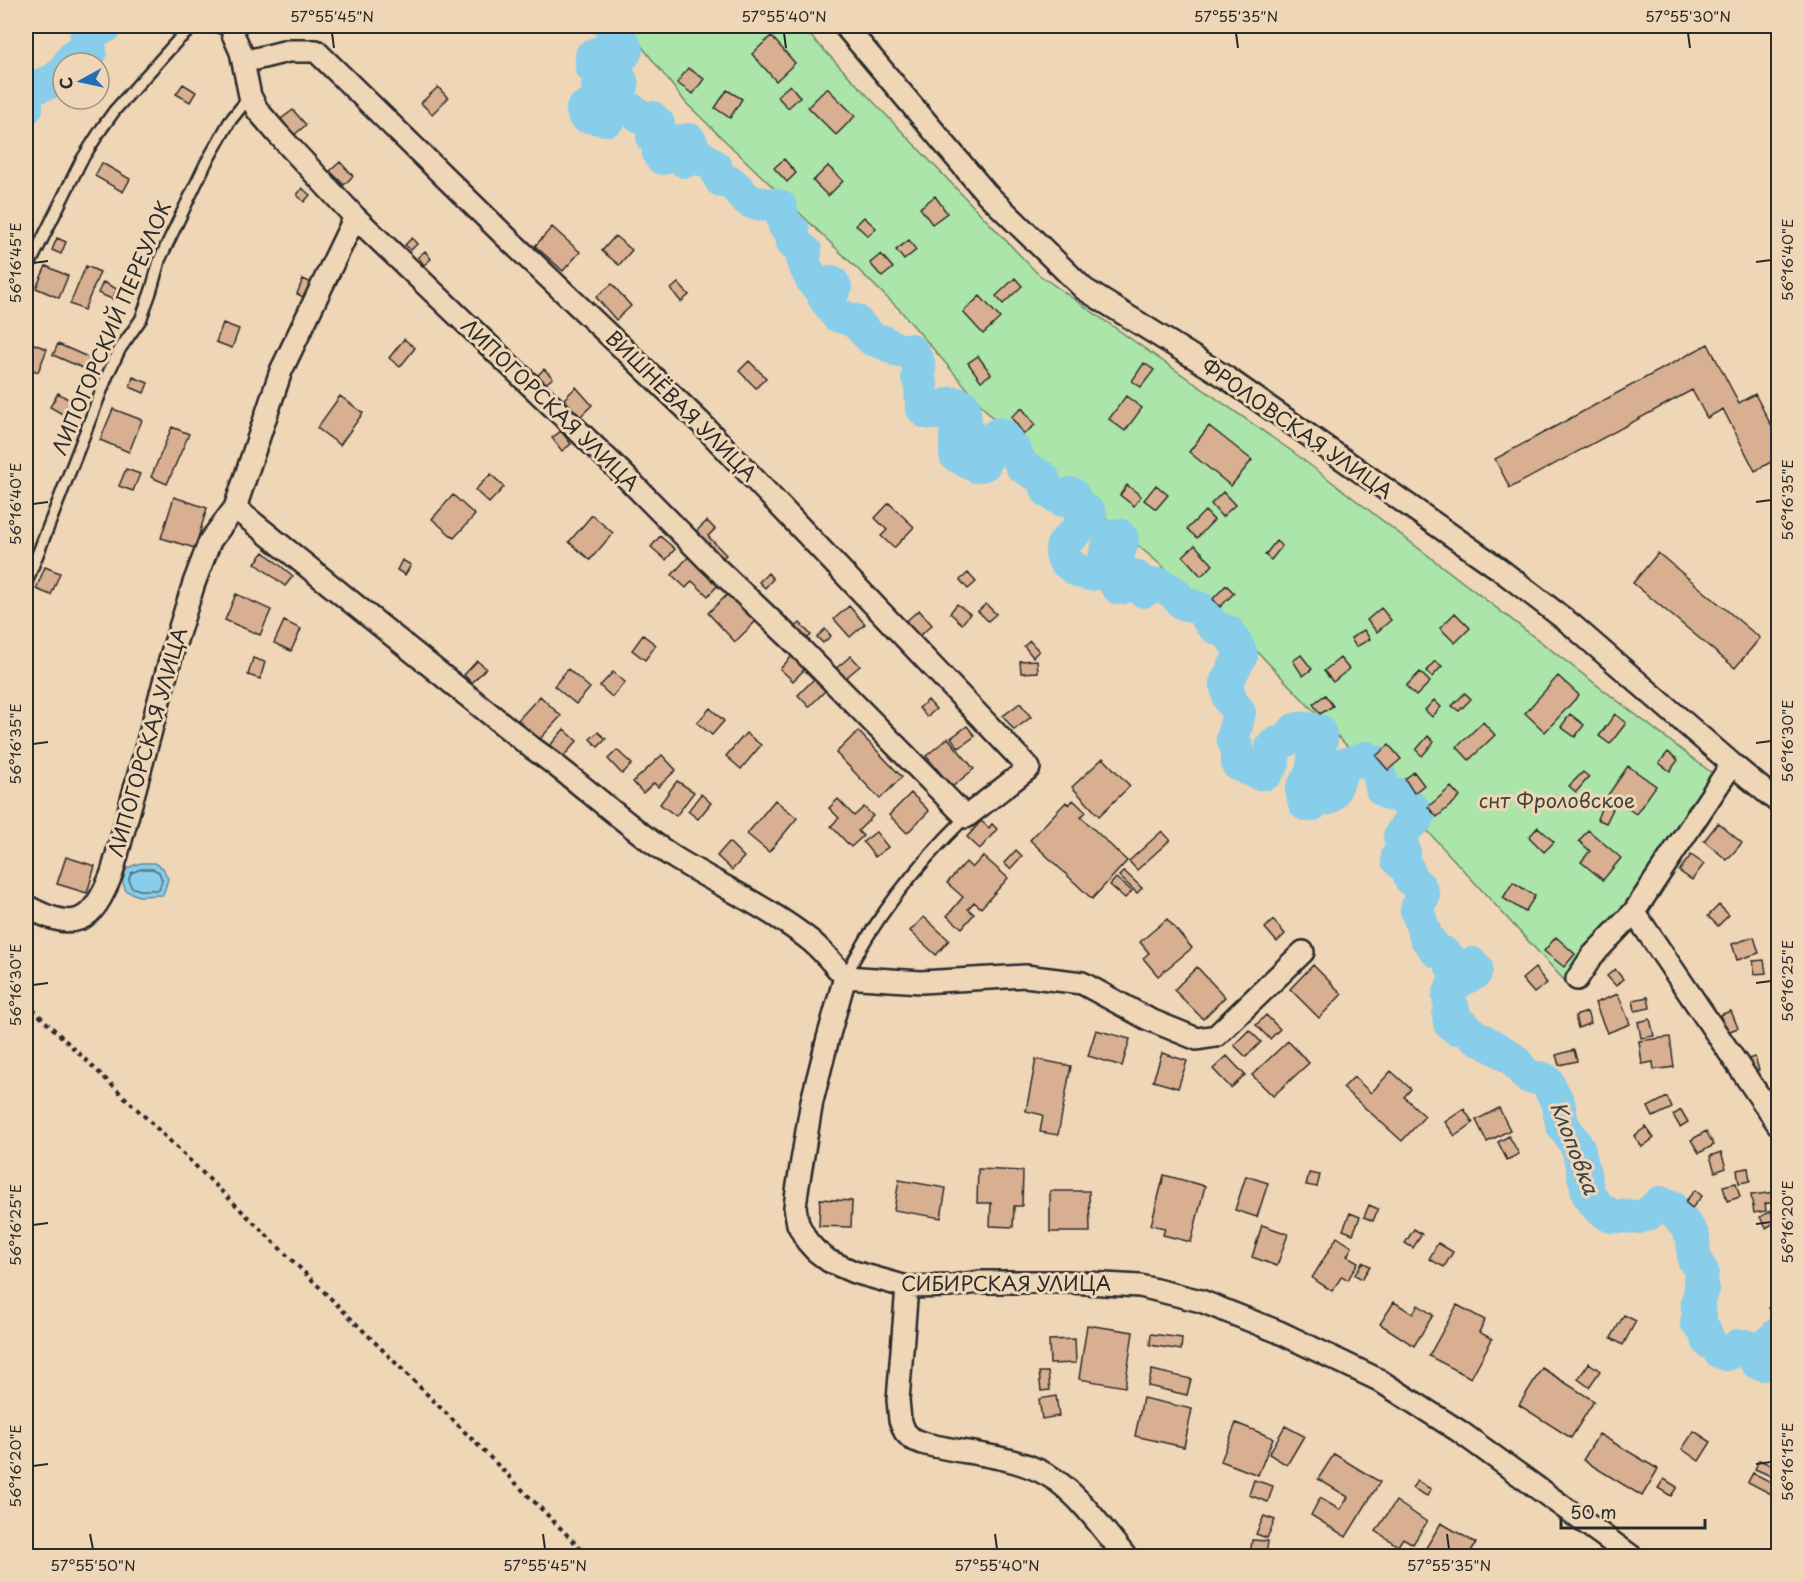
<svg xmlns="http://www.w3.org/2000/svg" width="1804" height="1582" font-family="'Playpen Sans',sans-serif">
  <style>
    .green { fill: #abe5aa; stroke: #6b886a; stroke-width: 1.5 }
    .water { fill: #88cde9; stroke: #638c9d; stroke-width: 1.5 }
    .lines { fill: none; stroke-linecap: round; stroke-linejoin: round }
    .shore { stroke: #506c77; stroke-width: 1.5 }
    .river { stroke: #88cde9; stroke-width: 34 }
    .building { fill: #d9af91; stroke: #2b2b2b; stroke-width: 1.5 }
    .service-casing { stroke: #2b2b2b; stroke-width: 15 }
    .minor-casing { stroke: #2b2b2b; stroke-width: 26 }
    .path { stroke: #2b2b2b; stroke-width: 4; stroke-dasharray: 4.5 4.5; stroke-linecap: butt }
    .service { stroke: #efd6b7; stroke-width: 10 }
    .minor { stroke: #efd6b7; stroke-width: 21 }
    .ticks { fill: none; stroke: #2b2b2b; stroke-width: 2 }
    .labels { text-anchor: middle; stroke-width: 6; stroke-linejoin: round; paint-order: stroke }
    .street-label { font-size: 20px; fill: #2b2b2b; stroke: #efd6b7 }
    .park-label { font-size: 20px; fill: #3e473e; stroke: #efd6b7 }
    .water-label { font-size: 21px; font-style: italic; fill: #394348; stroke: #efd6b7 }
    .neatline { fill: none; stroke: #2b2b2b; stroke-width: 2 }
    .ticks-label { font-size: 15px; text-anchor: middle; fill: #2b2b2b }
  </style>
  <rect width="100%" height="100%" fill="#efd6b7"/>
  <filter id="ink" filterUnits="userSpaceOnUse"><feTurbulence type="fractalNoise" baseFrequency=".0167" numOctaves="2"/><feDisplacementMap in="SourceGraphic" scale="12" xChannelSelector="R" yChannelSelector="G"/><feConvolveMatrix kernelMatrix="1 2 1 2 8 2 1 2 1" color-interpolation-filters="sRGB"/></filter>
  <g filter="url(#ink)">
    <!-- green -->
    <path class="green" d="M626,26H801L1038,274L1293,452L1717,777L1626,906L1564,980L1423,826L1233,626L1007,435L900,310L686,103Z"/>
    <!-- water -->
    <path class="water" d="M141,863H155L163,868L168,879L163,895L139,896L126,891C118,875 124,867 141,863Z"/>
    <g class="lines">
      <!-- shore -->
      <path class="shore" d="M141,869H153L159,872L162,880L159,890H140L131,887L129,879L131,873Z"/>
      <!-- river -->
      <path class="river" d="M610,26C614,35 624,40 626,50L624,54C612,55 604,49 592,56V67C604,70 621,71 622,86L619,89C611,89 607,83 598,85L599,96L598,99L583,109L584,115C588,116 605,119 608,119L619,109L627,107L643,118H652L658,124L653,138L665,148L659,154L662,158L668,155L681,141L689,140C695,147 690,152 684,156L685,161L700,156L715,167L721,180C738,183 736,190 747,199C757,207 770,202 780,207L785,226L793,231C791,248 794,243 805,251L803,262L814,283L817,285L832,282L835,287L833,291L827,292L824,297L837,315L855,321L872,339L883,342L898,350H910C917,358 921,367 918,377L921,385L922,407L926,412L935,413C945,406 952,399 964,407L965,426L956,435V455L976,466L984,464C990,451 984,439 1000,434L1014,450L1022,466L1043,478L1048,491L1062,500H1066L1067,495L1071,494L1074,497L1079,510L1088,512L1090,515L1089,519C1084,523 1082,525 1078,529C1069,540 1057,543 1064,560C1074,568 1082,576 1096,573L1103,564L1111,536L1118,535L1122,539C1120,559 1102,571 1119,588L1126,586L1129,579L1133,576L1137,578L1138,587L1144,591L1152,585H1161L1173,592L1183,603L1201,609C1214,625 1206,625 1228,632C1231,638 1240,648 1241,655L1226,683L1230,700L1239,713L1233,738L1238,752V764L1258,773H1266L1273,763L1272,747C1276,742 1279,744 1285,741C1290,739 1290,734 1295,730C1299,727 1314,730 1319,731L1321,741L1315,752L1312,772L1302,790L1305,804L1311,805L1318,799C1320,799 1326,799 1328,798C1335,794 1340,773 1343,765L1366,758L1373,761L1380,777L1382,789L1389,794L1399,795L1418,814V817L1405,828L1400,836L1404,852L1398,856V860L1408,870L1411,879L1420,888L1423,896L1419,903L1417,910L1426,937L1437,951L1443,953L1449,958C1453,976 1461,968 1472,964L1476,968L1475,973C1459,979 1441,991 1453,1009L1449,1016L1450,1023L1456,1028L1465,1027L1473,1035L1506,1054L1515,1061L1527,1076L1544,1079L1547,1082L1558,1103L1562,1124L1578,1148L1589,1196L1599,1208L1611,1216L1638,1217L1648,1214L1660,1203L1670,1206L1689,1230L1693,1237L1694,1259L1702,1272L1700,1281L1703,1289C1697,1298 1696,1305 1700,1316L1697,1322L1705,1331L1709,1342
        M69,63L75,55L90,53C91,45 85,38 87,30L106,26
        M26,108V97L30,89L53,81L63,73
        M1719,1351L1727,1354L1738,1346H1746L1757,1362L1764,1364L1768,1358L1769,1343L1778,1334"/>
    </g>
    <!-- building -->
    <path class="building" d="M771,36L795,63L776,81L752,54Z
      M688,68L704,79L693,94L677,83Z
      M183,84L196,92L190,102L176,94Z
      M790,85L800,97L788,108L777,96Z
      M438,87L448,98L432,114L421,103Z
      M827,88L855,116L836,135L808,107Z
      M727,90L742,99L730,118L715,108Z
      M293,110L306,125L294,135L281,119Z
      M784,159L796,173L787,182L774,168Z
      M340,162L353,176L344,185L330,171Z
      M102,163L130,179L123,192L95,176Z
      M828,166L843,181L828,196L813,181Z
      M302,188L310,195L304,202L297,195Z
      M935,196L947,213L932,224L920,208Z
      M864,217L876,228L868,236L856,225Z
      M552,227L580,252L563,271L535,246Z
      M615,236L632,250L619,265L602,251Z
      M57,238L66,242L61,254L52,250Z
      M412,238L417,244L411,250L405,245Z
      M909,240L916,250L904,260L896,250Z
      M425,251L431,259L424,265L418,257Z
      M881,254L893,268L882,277L870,263Z
      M46,266L68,276L59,298L36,288Z
      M86,266L100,272L84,310L70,304Z
      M1015,278L1022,286L1003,304L996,296Z
      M303,279L314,284L307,299L297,294Z
      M103,282L117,289L112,299L98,293Z
      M678,283L689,295L681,302L671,289Z
      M612,284L631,306L616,320L596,297Z
      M980,296L1000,318L983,334L963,312Z
      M223,323L239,329L232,348L216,342Z
      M404,339L415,348L400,367L389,358Z
      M26,341L47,349L38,372L26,367Z
      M58,344L90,358L85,369L53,355Z
      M1708,344L1739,403L1755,394L1778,439V458L1755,471L1723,409L1707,418L1692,390L1510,488L1495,459Z
      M978,356L991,374L981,381L968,363Z
      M749,361L766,378L756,388L739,371Z
      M1144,363L1154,370L1141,387L1132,381Z
      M544,369L553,378L545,384L537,376Z
      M133,377L148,383L144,393L130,387Z
      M576,387L592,405L580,417L564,399Z
      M58,393L73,402L66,416L50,407Z
      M340,396L363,413L340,445L317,428Z
      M1126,396L1142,408L1125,431L1109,419Z
      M1022,408L1035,425L1024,434L1011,417Z
      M113,409L142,420L129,452L100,440Z
      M1209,426L1252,460L1231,486L1189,452Z
      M172,427L189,434L167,484L151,477Z
      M561,431L571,444L562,451L552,438Z
      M126,469L140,474L133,491L119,486Z
      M491,474L504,487L489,503L475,490Z
      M1127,485L1141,496L1134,506L1120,495Z
      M1156,485L1168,495L1156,509L1144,500Z
      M1223,492L1235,505L1222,517L1211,504Z
      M453,495L475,515L454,538L432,519Z
      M174,497L207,508L195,548L161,538Z
      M889,503L914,527L894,548L881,536L887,530L875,518Z
      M1205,511L1214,520L1197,538L1187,529Z
      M592,515L613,533L590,560L569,542Z
      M707,521L715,529L708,536L726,555L718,562L692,535Z
      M660,536L675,549L666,560L651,547Z
      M1276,541L1282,546L1271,560L1265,555Z
      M1195,545L1213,565L1201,576L1183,556Z
      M264,552L293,576L285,586L255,563Z
      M1658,553L1760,638L1735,668L1633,583Z
      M690,555L720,583L708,596L692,581L686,588L672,575Z
      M402,560L411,565L405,575L397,570Z
      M45,567L60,573L51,595L36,589Z
      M768,573L773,579L765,588L759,582Z
      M968,573L976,582L968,589L960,580Z
      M1226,585L1234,593L1220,607L1213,599Z
      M730,592L757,620L735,642L708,613Z
      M236,594L271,610L260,635L225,620Z
      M957,604L970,614L962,624L950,613Z
      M986,604L996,614L988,621L978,611Z
      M849,606L865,624L850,637L834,619Z
      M1381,608L1391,620L1377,632L1367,620Z
      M919,610L932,625L918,637L905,622Z
      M1455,613L1470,628L1455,643L1440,628Z
      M284,621L301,629L291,651L274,643Z
      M800,623L811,635L803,643L792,630Z
      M825,629L831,636L823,643L817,637Z
      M1364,630L1370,639L1356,647L1351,638Z
      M643,635L656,645L645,660L632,650Z
      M1030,641L1039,651L1033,657L1024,646Z
      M793,655L806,668L793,681L780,669Z
      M1301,655L1312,669L1303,676L1293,661Z
      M851,656L860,666L843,680L834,670Z
      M253,658L265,662L260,679L248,675Z
      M1340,658L1349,669L1333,682L1324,671Z
      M1037,660L1038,672L1021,673L1020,661Z
      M477,661L486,668L472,683L464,675Z
      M1435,661L1442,666L1432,677L1426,671Z
      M568,669L590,688L576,704L554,686Z
      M613,672L625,682L612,697L600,686Z
      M1420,672L1430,682L1416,696L1406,686Z
      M1558,676L1579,695L1545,732L1525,713Z
      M816,677L827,689L809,707L798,695Z
      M1465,693L1471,699L1459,711L1452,706Z
      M1325,695L1333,706L1320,714L1313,704Z
      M540,696L561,716L539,740L518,720Z
      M928,700L936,709L927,717L919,708Z
      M1434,700L1441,707L1432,717L1425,710Z
      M1020,703L1031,717L1014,730L1003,716Z
      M710,708L724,721L712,735L697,723Z
      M1570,714L1584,725L1575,737L1561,727Z
      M1615,714L1626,723L1610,744L1599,736Z
      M1483,722L1495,735L1469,760L1457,747Z
      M967,726L975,736L959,748L951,738Z
      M564,729L577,741L560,760L547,749Z
      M858,731L902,777L880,799L836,753Z
      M598,732L606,739L598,747L590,739Z
      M746,733L761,745L741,769L726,756Z
      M1428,736L1434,742L1422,756L1416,750Z
      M948,738L974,769L952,787L926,756Z
      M1389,745L1401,759L1388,770L1376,756Z
      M617,750L632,764L622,774L608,759Z
      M1668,752L1678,760L1670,771L1659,763Z
      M662,755L676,770L658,787L654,783L643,793L633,782Z
      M1103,758L1130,786L1099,816L1072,787Z
      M1628,766L1656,786L1636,814L1608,795Z
      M1414,772L1424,785L1414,793L1405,779Z
      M1583,772L1589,777L1576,792L1569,786Z
      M677,781L694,792L676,816L660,804Z
      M1451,787L1460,797L1437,817L1428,807Z
      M911,793L929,811L907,833L889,815Z
      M701,794L711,803L698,819L688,811Z
      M838,799L854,816L864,807L873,816L858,831L863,836L851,847L831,826L839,818L829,808Z
      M775,800L797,818L769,852L747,834Z
      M1073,800L1086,812L1081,817L1127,861L1092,899L1030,840L1066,802L1069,805Z
      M1603,804L1613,809L1606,823L1597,819Z
      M981,821L989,828L992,824L997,829L980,849L967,837Z
      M1718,823L1742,843L1727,860L1704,841Z
      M1538,827L1554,842L1544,852L1529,837Z
      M1588,830L1621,858L1603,880L1581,862L1590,851L1579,841Z
      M1162,831L1170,840L1137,870L1129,861Z
      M876,832L888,847L875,857L863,842Z
      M729,842L744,857L732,870L717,856Z
      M1016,850L1022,856L1010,869L1004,863Z
      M1691,855L1704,864L1692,880L1679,871Z
      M983,856L1008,878L981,908L974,902L968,909L974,914L962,928L947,916L963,897L947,883L966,862L972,868Z
      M66,857L95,866L87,893L57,884Z
      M1124,871L1142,888L1137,893L1119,876Z
      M1116,878L1132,891L1125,898L1110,885Z
      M1513,882L1535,896L1525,912L1503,898Z
      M1719,905L1729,915L1718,926L1708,916Z
      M924,917L949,940L936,955L910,931Z
      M1167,919L1192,948L1158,976L1143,958L1149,953L1140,942Z
      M1273,920L1285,934L1277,942L1265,928Z
      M1556,937L1575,954L1564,967L1544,951Z
      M1754,937L1759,953L1737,960L1732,944Z
      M1764,960L1766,973L1755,974L1753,961Z
      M1313,965L1342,994L1319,1018L1290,989Z
      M1197,967L1225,997L1203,1019L1174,990Z
      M1535,968L1547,983L1534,993L1522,979Z
      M1615,969L1623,979L1616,986L1607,976Z
      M1618,994L1630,1024L1607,1033L1595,1003Z
      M1648,997L1650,1008L1635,1011L1633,1000Z
      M1731,1011L1738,1028L1727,1032L1720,1015Z
      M1587,1012L1591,1023L1578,1028L1575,1016Z
      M1266,1015L1280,1029L1270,1039L1256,1025Z
      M1650,1019L1654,1036L1641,1038L1638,1022Z
      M1096,1030L1130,1039L1122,1066L1088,1056Z
      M1249,1030L1261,1042L1246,1057L1234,1045Z
      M1670,1037L1674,1067L1654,1070L1653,1062L1642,1064L1639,1041Z
      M1288,1041L1309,1063L1273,1096L1252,1075Z
      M1574,1050L1577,1061L1559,1065L1556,1055Z
      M1162,1053L1187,1061L1178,1088L1153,1081Z
      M1227,1056L1245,1075L1231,1088L1213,1069Z
      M1755,1057L1759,1070L1751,1072L1748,1059Z
      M1036,1059L1071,1066L1058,1135L1040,1132L1043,1115L1026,1111Z
      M1391,1071L1411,1089L1404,1097L1425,1116L1402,1141L1343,1088L1354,1077L1371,1093Z
      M1667,1097L1672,1108L1653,1117L1648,1107Z
      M1499,1108L1510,1130L1487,1142L1476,1120Z
      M1464,1109L1473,1123L1455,1136L1445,1122Z
      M1681,1110L1688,1122L1680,1127L1673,1115Z
      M1646,1127L1654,1138L1642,1147L1634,1136Z
      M1706,1131L1714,1145L1699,1153L1691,1140Z
      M1509,1136L1519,1154L1507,1160L1498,1142Z
      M1721,1152L1726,1168L1715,1172L1710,1156Z
      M1748,1168L1750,1181L1739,1183L1737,1170Z
      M978,1169L1023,1171L1022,1206H1014L1013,1227L990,1226L991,1203H977Z
      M1309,1173L1320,1175L1317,1187L1306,1185Z
      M1164,1175L1205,1186L1191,1242L1163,1235L1165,1228L1151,1225Z
      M1246,1176L1268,1183L1257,1217L1235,1210Z
      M899,1180L946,1188L941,1218L894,1210Z
      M1736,1183L1740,1197L1727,1201L1723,1186Z
      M1695,1190L1702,1196L1692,1208L1685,1202Z
      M1050,1191H1089L1090,1232H1050Z
      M1777,1192L1778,1201L1765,1204L1766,1211L1754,1213L1751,1195Z
      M820,1199L852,1201L851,1227L819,1226Z
      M1369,1205L1378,1209L1373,1221L1364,1217Z
      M1770,1211L1776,1222L1766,1228L1760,1217Z
      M1350,1213L1360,1217L1353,1234L1343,1230Z
      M1262,1225L1288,1234L1277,1266L1252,1257Z
      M1414,1229L1422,1234L1413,1248L1405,1243Z
      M1337,1237L1352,1247L1347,1256L1358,1262L1348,1280L1342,1276L1332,1291L1312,1278Z
      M1438,1243L1453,1252L1444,1267L1429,1259Z
      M1362,1262L1370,1266L1362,1279L1355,1275Z
      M1394,1302L1413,1314L1418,1305L1433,1315L1414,1346L1380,1324Z
      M1778,1302V1317L1775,1319L1769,1308Z
      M1457,1305L1485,1320L1479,1332L1492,1339L1471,1378L1429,1356Z
      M1624,1315L1636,1321L1623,1345L1611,1338Z
      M1087,1325L1133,1332L1125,1387L1079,1379Z
      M1151,1334L1182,1338L1181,1350L1150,1345Z
      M1075,1339L1076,1363L1050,1364L1049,1340Z
      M1589,1363L1600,1371L1589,1387L1578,1379Z
      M1542,1368L1594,1401L1571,1438L1519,1405Z
      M1152,1370L1191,1379L1187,1395L1148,1386Z
      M1039,1372H1048L1050,1390L1041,1391Z
      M1056,1396L1059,1416L1042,1419L1039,1399Z
      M1143,1398L1192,1409L1184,1447L1135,1436Z
      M1236,1423L1273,1438L1258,1475L1221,1461Z
      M1285,1426L1304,1436L1287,1465L1269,1454Z
      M1694,1431L1711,1442L1699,1461L1682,1449Z
      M1599,1434L1658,1469L1642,1496L1583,1460Z
      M1334,1454L1380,1482L1346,1537L1311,1515L1320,1498L1340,1510L1348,1497L1318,1479Z
      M1759,1460L1778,1468V1479L1755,1469Z
      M1753,1473L1775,1484L1771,1494L1748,1482Z
      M1664,1479L1677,1487L1671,1496L1658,1488Z
      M1254,1480L1273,1486L1268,1502L1249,1495Z
      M1417,1481L1431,1489L1427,1496L1412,1488Z
      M1396,1501L1427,1522L1413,1544L1403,1538L1398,1546L1376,1531Z
      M1264,1516L1275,1520L1267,1538L1256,1534Z
      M1441,1523L1476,1543L1468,1556H1421Z
      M1252,1540L1268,1541L1266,1556H1250Z"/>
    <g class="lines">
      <!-- service casing -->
      <g class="service-casing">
        <path id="service" d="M216,26L228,30L233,34
          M26,272L81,161L102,128L115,110L178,40L195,26
          M26,584L108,374L120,349L141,319L151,291L160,259L206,163L230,121L250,96
          M845,977C875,917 918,864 966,817"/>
      </g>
      <!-- minor casing -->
      <g class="minor-casing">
        <path id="minor" d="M235,26L233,34L241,52L250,96L258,111L277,133L355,217L620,471L709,561L789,637L966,817L1029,768L700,422L503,234L316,51H288L243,62
          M845,26L986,193L1084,289L1227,378L1498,568L1572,625L1732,764L1778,802
          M235,508L531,747C581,782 624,825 675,858C719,885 771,909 811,941C824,952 834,965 845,977
          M26,906C75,933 92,924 112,873L172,653L194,583L210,541L235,508L281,371L355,217
          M1634,912L1778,1124
          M845,977L828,1038L812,1101L797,1191L795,1207L798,1224L807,1241L816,1251L829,1261L854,1272L907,1287L951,1286L979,1282H1068L1140,1286L1201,1301L1279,1332L1377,1379L1459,1431L1631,1556
          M845,977L921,982L1025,976L1082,983L1148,1019L1197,1039L1216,1036L1303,952
          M1577,979L1592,956L1634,912L1732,764
          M907,1287L898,1400L900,1420L905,1432L912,1439L922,1443C966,1455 1019,1454 1057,1481C1084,1501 1104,1531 1125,1556"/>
      </g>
      <!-- path -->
      <path class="path" d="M26,1003C217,1184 403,1369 588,1556"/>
      <!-- service -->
      <use href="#service" class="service"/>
      <!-- minor -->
      <use href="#minor" class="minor"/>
    </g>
  </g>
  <!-- ticks -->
  <path class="ticks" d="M332,33L334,48M784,33L786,48M1236,33L1238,48M1688,33L1690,48M1756,262L1771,260M33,263L48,261M1756,502L1771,500M33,504L48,502M1756,743L1771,741M33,744L48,742M1756,983L1771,981M33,985L48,983M1756,1224L1771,1222M33,1225L48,1223M1756,1464L1771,1462M33,1466L48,1464M90,1534L93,1549M543,1534L545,1549M995,1534L997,1549M1447,1534L1449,1549"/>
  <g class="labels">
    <!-- street labels -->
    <g class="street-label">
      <text transform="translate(112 328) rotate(-67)" y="7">ЛИПОГОРСКИЙ ПЕРЕУЛОК</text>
      <text transform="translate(550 405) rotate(44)" y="7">ЛИПОГОРСКАЯ УЛИЦА</text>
      <text transform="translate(681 406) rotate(45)" y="7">ВИШНЁВАЯ УЛИЦА</text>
      <text transform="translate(1297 429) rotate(35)" y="7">ФРОЛОВСКАЯ УЛИЦА</text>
      <text transform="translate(148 742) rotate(-74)" y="7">ЛИПОГОРСКАЯ УЛИЦА</text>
      <text x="1006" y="1291">СИБИРСКАЯ УЛИЦА</text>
    </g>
    <!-- park labels -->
    <g class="park-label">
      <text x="1557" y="808">снт Фроловское</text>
    </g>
    <!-- water labels -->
    <g class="water-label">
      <text transform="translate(1574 1148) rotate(69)" y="7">Клоповка</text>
    </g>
  </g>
  <!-- margin -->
  <rect width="1804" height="1582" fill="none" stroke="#efd6b7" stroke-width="66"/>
  <!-- north arrow -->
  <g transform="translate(81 81) rotate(262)"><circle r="28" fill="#efd6b7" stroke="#a1927f" stroke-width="1.5"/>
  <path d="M0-4.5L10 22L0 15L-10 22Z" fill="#1f6fb2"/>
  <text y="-9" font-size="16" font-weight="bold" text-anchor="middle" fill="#2b2b2b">С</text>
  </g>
  <!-- scale -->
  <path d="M1561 1519v9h144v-9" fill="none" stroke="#2b2b2b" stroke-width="3"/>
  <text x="1570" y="1519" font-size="18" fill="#2b2b2b" stroke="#efd6b7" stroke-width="4.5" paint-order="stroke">50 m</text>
  <rect x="33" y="33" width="1738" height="1516" class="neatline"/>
  <g class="ticks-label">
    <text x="332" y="22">57°55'45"N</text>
    <text x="784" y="22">57°55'40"N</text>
    <text x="1236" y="22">57°55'35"N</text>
    <text x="1688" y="22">57°55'30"N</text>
    <text transform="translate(1788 260) rotate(-90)" y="5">56°16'40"E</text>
    <text transform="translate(16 263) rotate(-90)" y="5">56°16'45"E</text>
    <text transform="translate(1788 500) rotate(-90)" y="5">56°16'35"E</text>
    <text transform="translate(16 504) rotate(-90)" y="5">56°16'40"E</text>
    <text transform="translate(1788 741) rotate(-90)" y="5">56°16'30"E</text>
    <text transform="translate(16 744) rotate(-90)" y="5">56°16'35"E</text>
    <text transform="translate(1788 981) rotate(-90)" y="5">56°16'25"E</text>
    <text transform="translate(16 985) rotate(-90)" y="5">56°16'30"E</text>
    <text transform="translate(1788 1222) rotate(-90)" y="5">56°16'20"E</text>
    <text transform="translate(16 1225) rotate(-90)" y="5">56°16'25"E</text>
    <text transform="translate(1788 1462) rotate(-90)" y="5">56°16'15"E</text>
    <text transform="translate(16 1466) rotate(-90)" y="5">56°16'20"E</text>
    <text x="93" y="1571">57°55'50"N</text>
    <text x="545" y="1571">57°55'45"N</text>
    <text x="997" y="1571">57°55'40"N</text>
    <text x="1449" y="1571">57°55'35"N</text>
  </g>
</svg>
